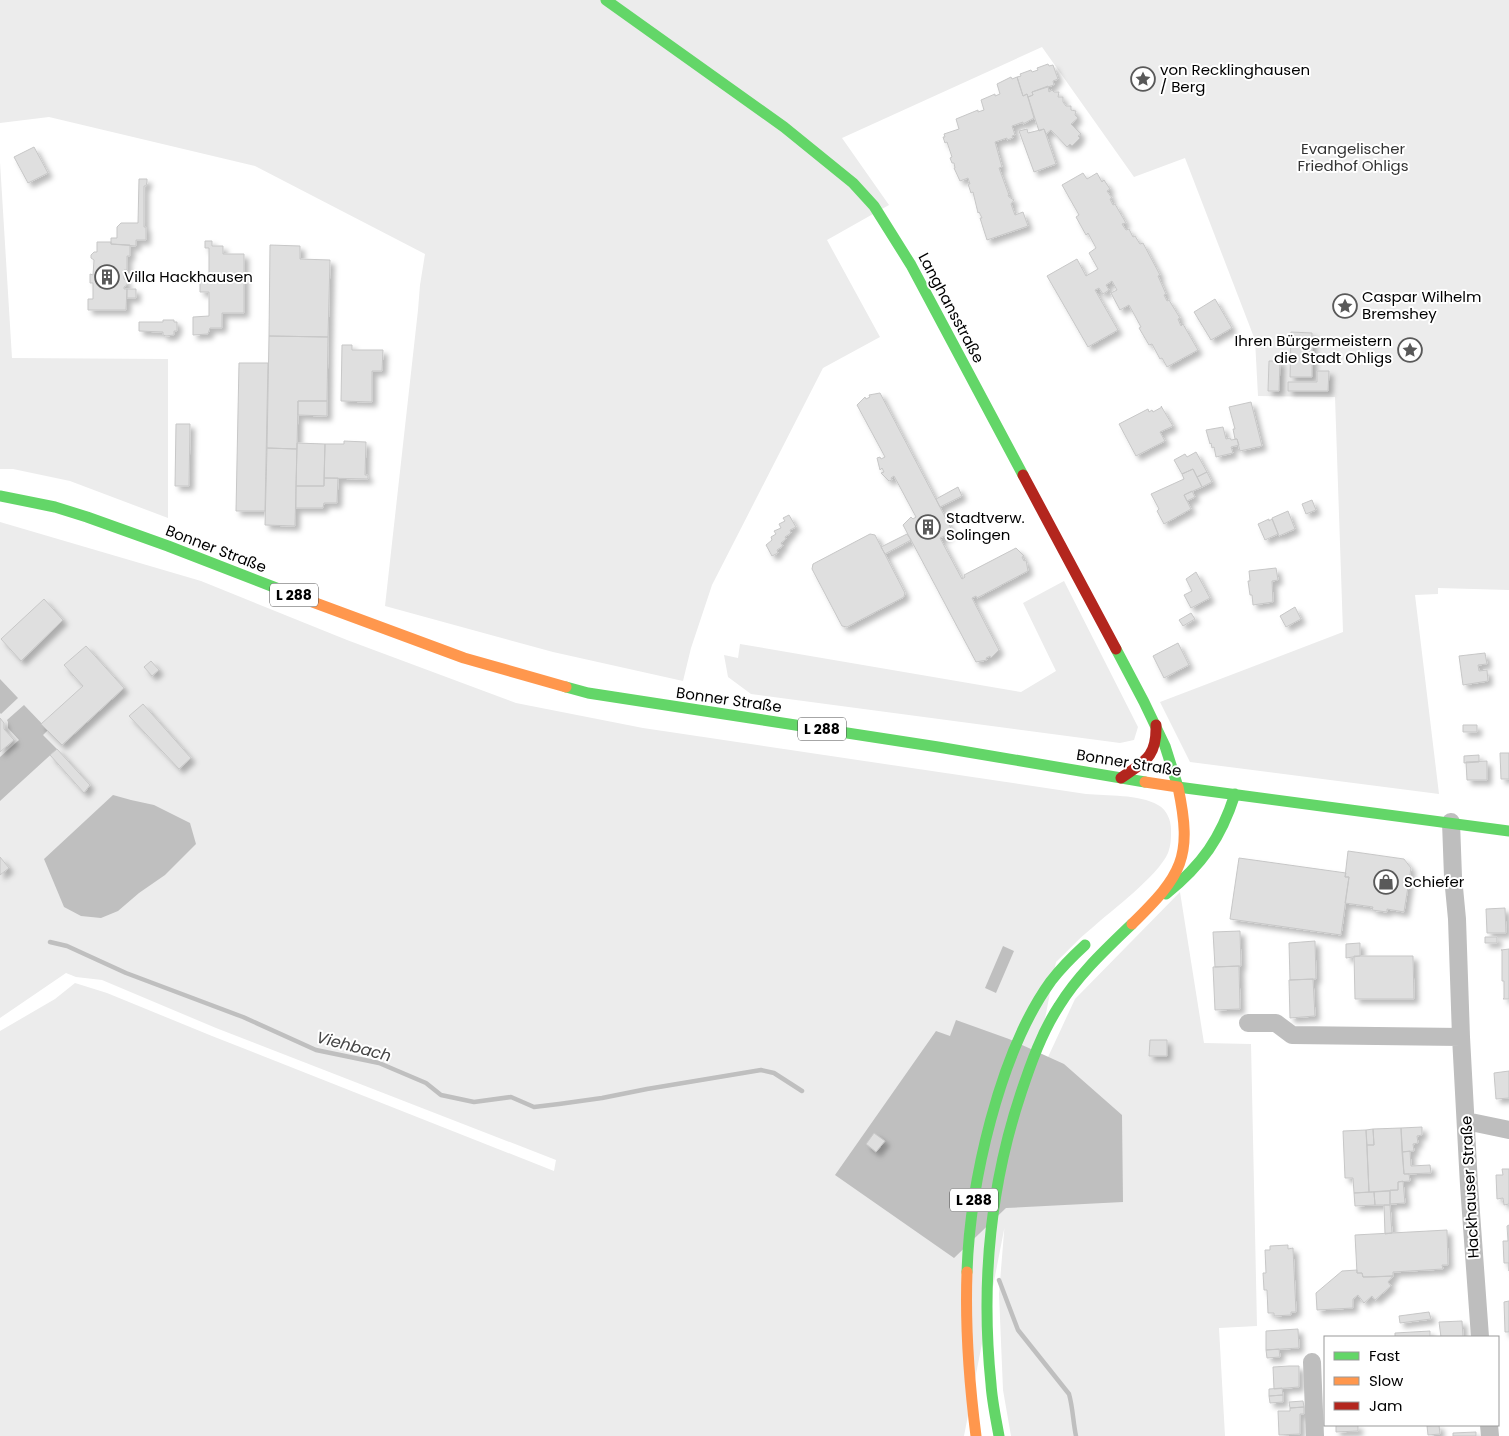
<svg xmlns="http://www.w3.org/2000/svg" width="1509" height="1436" font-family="Poppins,sans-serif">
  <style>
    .green { fill: #ececec }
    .water { fill: #bfbfbf }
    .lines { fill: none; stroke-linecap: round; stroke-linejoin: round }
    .stream { stroke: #bfbfbf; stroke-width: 4.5 }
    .building { fill: #dfdfdf; stroke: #c7c7c7; filter: url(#shadow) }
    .street { stroke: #bebebe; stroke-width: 18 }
    .fast { stroke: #63d668; stroke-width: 11 }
    .slow { stroke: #ff974d; stroke-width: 11 }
    .jam { stroke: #b3261e; stroke-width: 11 }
    .labels { text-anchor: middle; stroke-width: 4; stroke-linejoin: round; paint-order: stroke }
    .shield { fill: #fff; stroke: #4c4c4c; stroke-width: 1 }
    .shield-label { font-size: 14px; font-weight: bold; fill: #000 }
    .poi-label { font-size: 15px; fill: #000; stroke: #fff; text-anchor: start }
    .park-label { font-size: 15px; fill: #333; stroke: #fff }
    .street-label { font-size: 15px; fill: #000; stroke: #fff }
    .water-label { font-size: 16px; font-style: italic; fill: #444; stroke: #fff }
  </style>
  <defs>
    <filter id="shadow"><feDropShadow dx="4.5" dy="4.5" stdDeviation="2.5" flood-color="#0004"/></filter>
  </defs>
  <rect width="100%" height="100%" fill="#fff"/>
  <!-- green -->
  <path class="green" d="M0,0H1509V590L1438,588V594L1415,595L1439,794L1190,762L1160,702L1343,632L1335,397L1258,396L1255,340L1185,158L1134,177L1042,47L842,138L889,205L827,240L880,337L823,368L712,585L691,648L683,681L553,652L385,606L418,310L420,285L425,254L255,166L49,117L0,123Z
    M0,162L12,358L168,359V518L70,481L13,469H0Z
    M0,522L201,581L347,640L516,703L643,728L1086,794C1107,796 1139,794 1158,805C1167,810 1171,820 1171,830C1171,839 1171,845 1168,853C1158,876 1112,910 1092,928C1079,938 1068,951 1056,962L964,1436H0V1031L55,999L75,983L107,993L212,1036L554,1171L556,1160L216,1028L102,980L76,977L66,973L0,1018Z
    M1064,581L1138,727L1134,740L1120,743L751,694L728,677L724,655L738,658L740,644L1021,692L1056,671L1023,603Z
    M1180,892L1204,1043L1251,1044L1257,1326L1219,1328L1225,1436H1011L1003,1390L999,1294L1006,1208L1042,1070L1075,999Z"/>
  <!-- water -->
  <path class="water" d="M0,679L18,698L1,714L0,713Z
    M24,705L48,730L43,735L57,749L0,801V757L19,740L8,728V722L7,720Z
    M113,795L131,800L154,805L190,823L196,844L165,875L139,893L118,911L101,918L81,916L64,907L44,859Z
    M1003,946L1014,951L996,993L985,988Z
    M956,1020L1009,1039L1064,1064L1122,1115L1123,1202L1006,1208L954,1258L835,1175L936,1031L950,1036Z"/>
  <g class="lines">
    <!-- stream -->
    <path class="stream" d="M50,942L67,946L126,973L243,1017L316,1050L379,1063L426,1083L441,1095L474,1102L511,1097L534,1107L559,1104L602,1098L647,1089L761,1070L774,1073L802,1091
      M999,1280L1018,1330L1069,1394C1073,1408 1073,1422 1076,1436"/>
  </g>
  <!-- building -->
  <path class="building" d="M1048,64L1049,66L1053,65L1058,79L1053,81L1054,85L1032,92L1033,95L1028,97L1027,94L1023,96L1017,77L1021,76L1020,74L1031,70L1032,72L1038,70L1037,68Z
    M1011,77L1012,79L1017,77L1023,96L1027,94L1034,118L1023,124V122L1012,126L1015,135L1012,136L1013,138L1007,140V138L995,142L1002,167L999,168L1009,195H1008L1009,197L1014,200L1011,204L1015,215L1023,212L1028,226L987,240L980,218H982L979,212L978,213L973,192L971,193L968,184H970L968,178L960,181L954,168H955L954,163H952L950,158L952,157L947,142L945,143L943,137H945L944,134L959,129L956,119L978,110V112L984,110L981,100L995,94V96L1000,94L997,84Z
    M1048,86L1049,92L1052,90L1054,92H1059L1058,97H1063V102L1066,106H1071V110L1076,111L1075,115L1078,118L1071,124L1081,134L1078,136L1080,138L1072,146L1070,144L1067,147L1051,130L1046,134L1044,129L1039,131L1028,97L1033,95L1032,92Z
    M1027,129L1028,133L1044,129L1056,164L1034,172L1019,131Z
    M34,147L48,173L28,183L14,157Z
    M1083,173L1087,179L1097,173L1102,182L1104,180L1110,189L1107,191L1112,198L1110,199L1113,205L1115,204L1126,223L1122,224L1126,230L1129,229L1133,237L1135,236L1140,244L1143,243L1160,275L1158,276L1166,294L1164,295L1167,301L1169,300L1180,318L1178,319L1181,326L1183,324L1198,350L1167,367L1162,358L1160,359L1152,344L1149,345L1139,328L1141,327L1129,305L1120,310L1111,293L1117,290L1112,281L1106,285L1109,290L1103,294L1099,288L1095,290L1118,330L1088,347L1047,276L1077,259L1086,276L1098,269L1089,253L1096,248L1088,233L1086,235L1076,217L1079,215L1062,185Z
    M139,179H147V182L146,186H144V227H146V240H136V246L111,244V238H117V227L121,223H138Z
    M205,241H212V246H223V254H244V313H222V328H210L208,334L193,335V317L209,316V292H200V276H209V248H205Z
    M97,242H111V244L130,245V256H127V270H124V279L127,281V285L124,287V289H127L126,310H88V299H93V283H90V274L93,275L94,260L91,258V255L94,252H97Z
    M270,245L300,246V259L330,260L328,337L269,336Z
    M127,289H136V298H127Z
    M1215,299L1232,328L1211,340L1194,312Z
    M163,320H174V322H177V331H174V335L166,336L163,335V332L139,331V322H163Z
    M1291,332L1312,333V377H1290Z
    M269,336L328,337L327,401H298L297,449L267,448Z
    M342,345H352V350H383L382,371H372V402L341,401Z
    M1269,361H1280L1279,391H1268Z
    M239,363H268L265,511H236Z
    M1317,371H1329L1328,391H1288V382H1317Z
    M880,393L952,530L945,538L944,536L940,538L962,579L965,577L964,575L1016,548L1024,556L1022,557L1024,561L1026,560L1028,571L977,598L976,596L972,598L999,650L991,658L990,656L986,658L987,660L976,662L903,525L911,517L913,519L916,517L894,476L891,478L892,480L889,481L881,473L884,472L882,468L880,470L877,458L880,457L881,459L885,457L857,405L865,397L866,399L870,397L869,395Z
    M298,401H327V416L298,415Z
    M1251,402L1262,446L1240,451L1237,439H1235L1233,429H1235L1229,407Z
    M1161,406L1173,426L1160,432L1165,441L1136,456L1119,424L1148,409L1149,412L1152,410L1153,412L1162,407Z
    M176,424H190L189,486H175Z
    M1223,427L1226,439L1230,438L1231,440L1237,439L1239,445L1231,447L1233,453L1216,457L1214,447L1212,448L1211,443L1210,444L1206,430Z
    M344,441L366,442L365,475H368V479L324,478L325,444H344Z
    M297,443L325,444L324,486H296Z
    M267,448L297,449L295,526L265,525Z
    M1196,452L1207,472L1197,477L1193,469L1182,474L1174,460L1185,454L1187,457Z
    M1193,469L1202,487L1184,495L1191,509L1164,524L1157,511L1159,509L1151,494L1184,479L1182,474Z
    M1207,472L1212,482L1202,487L1197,477Z
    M324,478H338L337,503H324L323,508H296V486H324Z
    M958,487L962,496L940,507L936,499Z
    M1192,491L1195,497L1187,501L1184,495Z
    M1312,500L1316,510L1306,514L1302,504Z
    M1288,511L1295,529L1279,536L1272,518Z
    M789,515L796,527L790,530L791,533L785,537L786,539L781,543L783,546L777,550L778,553L772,556L766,545L772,540L771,537L776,534L774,531L781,528L779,524L785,521L783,518Z
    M1269,519V521L1272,519L1278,534L1265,540L1258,524Z
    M870,534L875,535L905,593L904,597L847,627L842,626L812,569L813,564Z
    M907,534L911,540L885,554L881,547Z
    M1276,568L1278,580L1272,581L1273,602L1253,605L1252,595H1250L1248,581H1250L1249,571Z
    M1196,572L1210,598L1191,608L1184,595L1192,591L1186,579Z
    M44,599L63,620L21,661L1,639Z
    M1295,607L1301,619L1286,627L1280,616Z
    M1191,613L1195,619L1183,626L1179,620Z
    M1178,643L1189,665L1164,678L1153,656Z
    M86,646L124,688L62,745L41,724L83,686L64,665Z
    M1485,653L1487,664L1478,665L1479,671L1487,670L1488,681L1463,685L1459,656Z
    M151,661L159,670L152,676L144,667Z
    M143,704L191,758L179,769L129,716Z
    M0,718L4,723V729L14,740L0,752Z
    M1463,725H1477V732H1463Z
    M57,749L90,785L84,793L50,755Z
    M1500,753H1509V779H1501Z
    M1479,755V762L1464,763V756Z
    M1487,761V780H1467L1466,762Z
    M1348,851L1404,859L1411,868L1404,912L1387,909V912L1372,910L1373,907L1345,903L1349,877H1345Z
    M0,857L9,868L0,875Z
    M1239,858L1346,873L1345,877H1349L1341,935L1230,919Z
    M1505,908L1506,933H1487L1486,909Z
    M1240,931L1241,966L1215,967L1213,932Z
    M1485,937H1497V943H1485Z
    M1315,941L1316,979L1290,980L1289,943Z
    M1360,943V956L1346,958V944Z
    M1509,949V999H1503L1504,998V981H1502V950H1501Z
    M1354,956H1413L1414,999H1355Z
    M1239,966L1240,1009L1215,1010L1213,967Z
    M1313,979L1315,1016L1290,1018L1289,980Z
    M1150,1040H1167V1056H1149Z
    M1509,1071V1098L1496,1099L1494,1073Z
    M1422,1127V1135L1417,1136L1418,1143L1413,1144L1414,1151L1402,1152L1401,1128Z
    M1401,1128L1404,1174H1409L1410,1181L1398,1182V1190L1369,1192L1367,1145H1374L1373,1129Z
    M1373,1129L1374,1145H1367L1366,1130Z
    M1366,1130L1369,1192L1354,1193L1353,1178H1345L1343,1131Z
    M874,1133L885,1141L876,1152L866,1144Z
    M1410,1151L1411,1166L1430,1165L1431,1173L1404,1174L1402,1152Z
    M1502,1169H1509V1204L1504,1205L1503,1198L1497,1199L1496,1175H1503Z
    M1403,1181L1405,1203L1390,1204V1190H1398V1182Z
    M1390,1191V1205H1375L1374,1192Z
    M1374,1192L1375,1205L1355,1206L1354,1193Z
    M1384,1205H1390L1392,1233L1385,1234Z
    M1509,1225V1271V1263H1504L1503,1241H1508L1507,1226Z
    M1447,1230L1448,1265H1442L1443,1269L1393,1272V1276L1373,1277H1363L1362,1273H1357L1355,1235Z
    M1288,1245V1249L1293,1248L1296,1312H1291V1315L1274,1316V1313H1268L1267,1290H1264L1263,1273H1266L1265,1250H1270V1246Z
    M1357,1270V1273H1362L1363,1277L1393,1276L1388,1282L1391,1286L1375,1300L1372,1296L1364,1303L1358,1295L1353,1299V1308L1317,1310L1316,1293L1342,1271Z
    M1509,1301V1332H1505L1504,1302Z
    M1429,1312L1431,1319L1400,1323L1399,1316Z
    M1462,1321L1463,1337H1441L1439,1322Z
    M1298,1329L1299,1348L1266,1350V1331Z
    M1430,1331V1337H1395V1333Z
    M1279,1349L1280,1357L1267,1358L1266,1350Z
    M1289,1366H1299V1387L1274,1389L1273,1367Z
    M1282,1388L1283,1395L1269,1396V1389Z
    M1283,1395V1402L1270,1403L1269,1396Z
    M1303,1401L1304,1407L1290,1408L1289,1402Z
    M1304,1407V1414H1300V1434L1279,1435L1278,1411H1290V1408Z
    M1336,1425H1358V1431L1336,1432Z
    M1439,1425L1440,1434L1428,1435L1427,1426Z
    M1476,1432V1436H1453V1433Z"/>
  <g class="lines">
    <!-- street -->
    <path class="street" d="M1451,822L1453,877L1457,919L1461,1037L1469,1185L1480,1337
      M1248,1023H1276L1292,1035L1461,1037
      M1466,1121L1509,1130
      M1312,1362L1315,1436
      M1489,1425L1490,1436"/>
    <!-- fast -->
    <path class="fast" d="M606,0L784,127L853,183L874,206L911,265L1023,475
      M0,496L55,507L87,517L168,546L310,601
      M1116,649L1144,702L1165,746L1178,787L1509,831
      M566,687L588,693L938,747L1145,782
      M1166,894C1202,865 1221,838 1235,794
      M967,1272C970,1183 999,1053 1051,981C1061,968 1073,956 1085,945
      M999,1436C996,1419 992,1401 991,1384C981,1286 990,1186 1021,1093C1031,1063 1042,1032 1059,1006C1078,975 1105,950 1132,924"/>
    <!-- slow -->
    <path class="slow" d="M310,601L464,658L566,687
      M1132,924C1182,875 1193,858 1178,787L1145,782
      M967,1272C965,1327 969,1381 976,1436"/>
    <!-- jam -->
    <path class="jam" d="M1023,475L1116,649
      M1121,778C1145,761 1157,757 1156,725"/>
  </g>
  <!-- icons -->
  <defs>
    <g id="sight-ring" transform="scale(1.25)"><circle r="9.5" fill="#fff" stroke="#595959" stroke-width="1.5"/><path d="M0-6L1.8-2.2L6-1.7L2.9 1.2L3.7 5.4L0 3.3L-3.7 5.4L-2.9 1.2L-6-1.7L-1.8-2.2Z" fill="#595959"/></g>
    <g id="building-ring" transform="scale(1.25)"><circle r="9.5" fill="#fff" stroke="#595959" stroke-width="1.5"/><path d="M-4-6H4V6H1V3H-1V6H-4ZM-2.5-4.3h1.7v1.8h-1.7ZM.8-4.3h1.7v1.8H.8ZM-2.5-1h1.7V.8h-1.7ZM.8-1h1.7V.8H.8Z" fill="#595959"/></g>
    <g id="shop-ring" transform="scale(1.25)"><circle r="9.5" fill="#fff" stroke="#595959" stroke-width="1.5"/><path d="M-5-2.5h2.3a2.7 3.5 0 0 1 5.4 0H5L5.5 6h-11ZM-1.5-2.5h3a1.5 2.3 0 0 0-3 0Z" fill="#595959"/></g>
  </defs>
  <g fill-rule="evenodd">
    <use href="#sight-ring" x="1143" y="79"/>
    <use href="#building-ring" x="107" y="277"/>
    <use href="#sight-ring" x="1345" y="306"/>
    <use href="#sight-ring" x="1410" y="350"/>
    <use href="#building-ring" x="928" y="527"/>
    <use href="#shop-ring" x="1386" y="882"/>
  </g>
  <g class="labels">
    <!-- shield labels -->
    <g class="shield">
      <rect x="270" y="583.5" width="48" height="23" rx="4"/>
      <rect x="798" y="717.5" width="48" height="23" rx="4"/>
      <rect x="950" y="1188.5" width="48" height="23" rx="4"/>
    </g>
    <g class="shield-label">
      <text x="294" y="600">L 288</text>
      <text x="822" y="734">L 288</text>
      <text x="974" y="1205">L 288</text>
    </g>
    <!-- poi labels -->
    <g class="poi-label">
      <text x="1160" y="75">von Recklinghausen<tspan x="1160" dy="17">/ Berg</tspan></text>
      <text x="124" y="282">Villa Hackhausen</text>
      <text x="1362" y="302">Caspar Wilhelm<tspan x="1362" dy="17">Bremshey</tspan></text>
      <text x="1392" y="346" text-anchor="end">Ihren Bürgermeistern<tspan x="1392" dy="17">die Stadt Ohligs</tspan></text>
      <text x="946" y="523">Stadtverw.<tspan x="946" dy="17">Solingen</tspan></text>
      <text x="1404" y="887">Schiefer</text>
    </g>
    <!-- park labels -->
    <g class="park-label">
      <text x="1353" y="154">Evangelischer<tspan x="1353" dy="17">Friedhof Ohligs</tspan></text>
    </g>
    <!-- street labels -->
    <g class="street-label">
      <text transform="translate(951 308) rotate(62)" y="5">Langhansstraße</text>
      <text transform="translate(216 549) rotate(21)" y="5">Bonner Straße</text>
      <text transform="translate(729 700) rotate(8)" y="5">Bonner Straße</text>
      <text transform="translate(1129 763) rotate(9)" y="5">Bonner Straße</text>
      <text transform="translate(1470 1187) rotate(-93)" y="5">Hackhauser Straße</text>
    </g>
    <!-- water labels -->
    <g class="water-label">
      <text transform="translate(354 1046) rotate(15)" y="6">Viehbach</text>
    </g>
  </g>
  <!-- legend -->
  <rect x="1324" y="1336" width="175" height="90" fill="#ffffff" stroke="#999999"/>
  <rect x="1334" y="1352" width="25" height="8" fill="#63d668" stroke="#999999"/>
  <text x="1369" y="1361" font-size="15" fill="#000000">Fast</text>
  <rect x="1334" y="1377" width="25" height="8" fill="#ff974d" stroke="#999999"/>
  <text x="1369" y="1386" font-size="15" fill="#000000">Slow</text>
  <rect x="1334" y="1402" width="25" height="8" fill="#b3261e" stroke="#999999"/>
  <text x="1369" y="1411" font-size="15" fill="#000000">Jam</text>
</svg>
